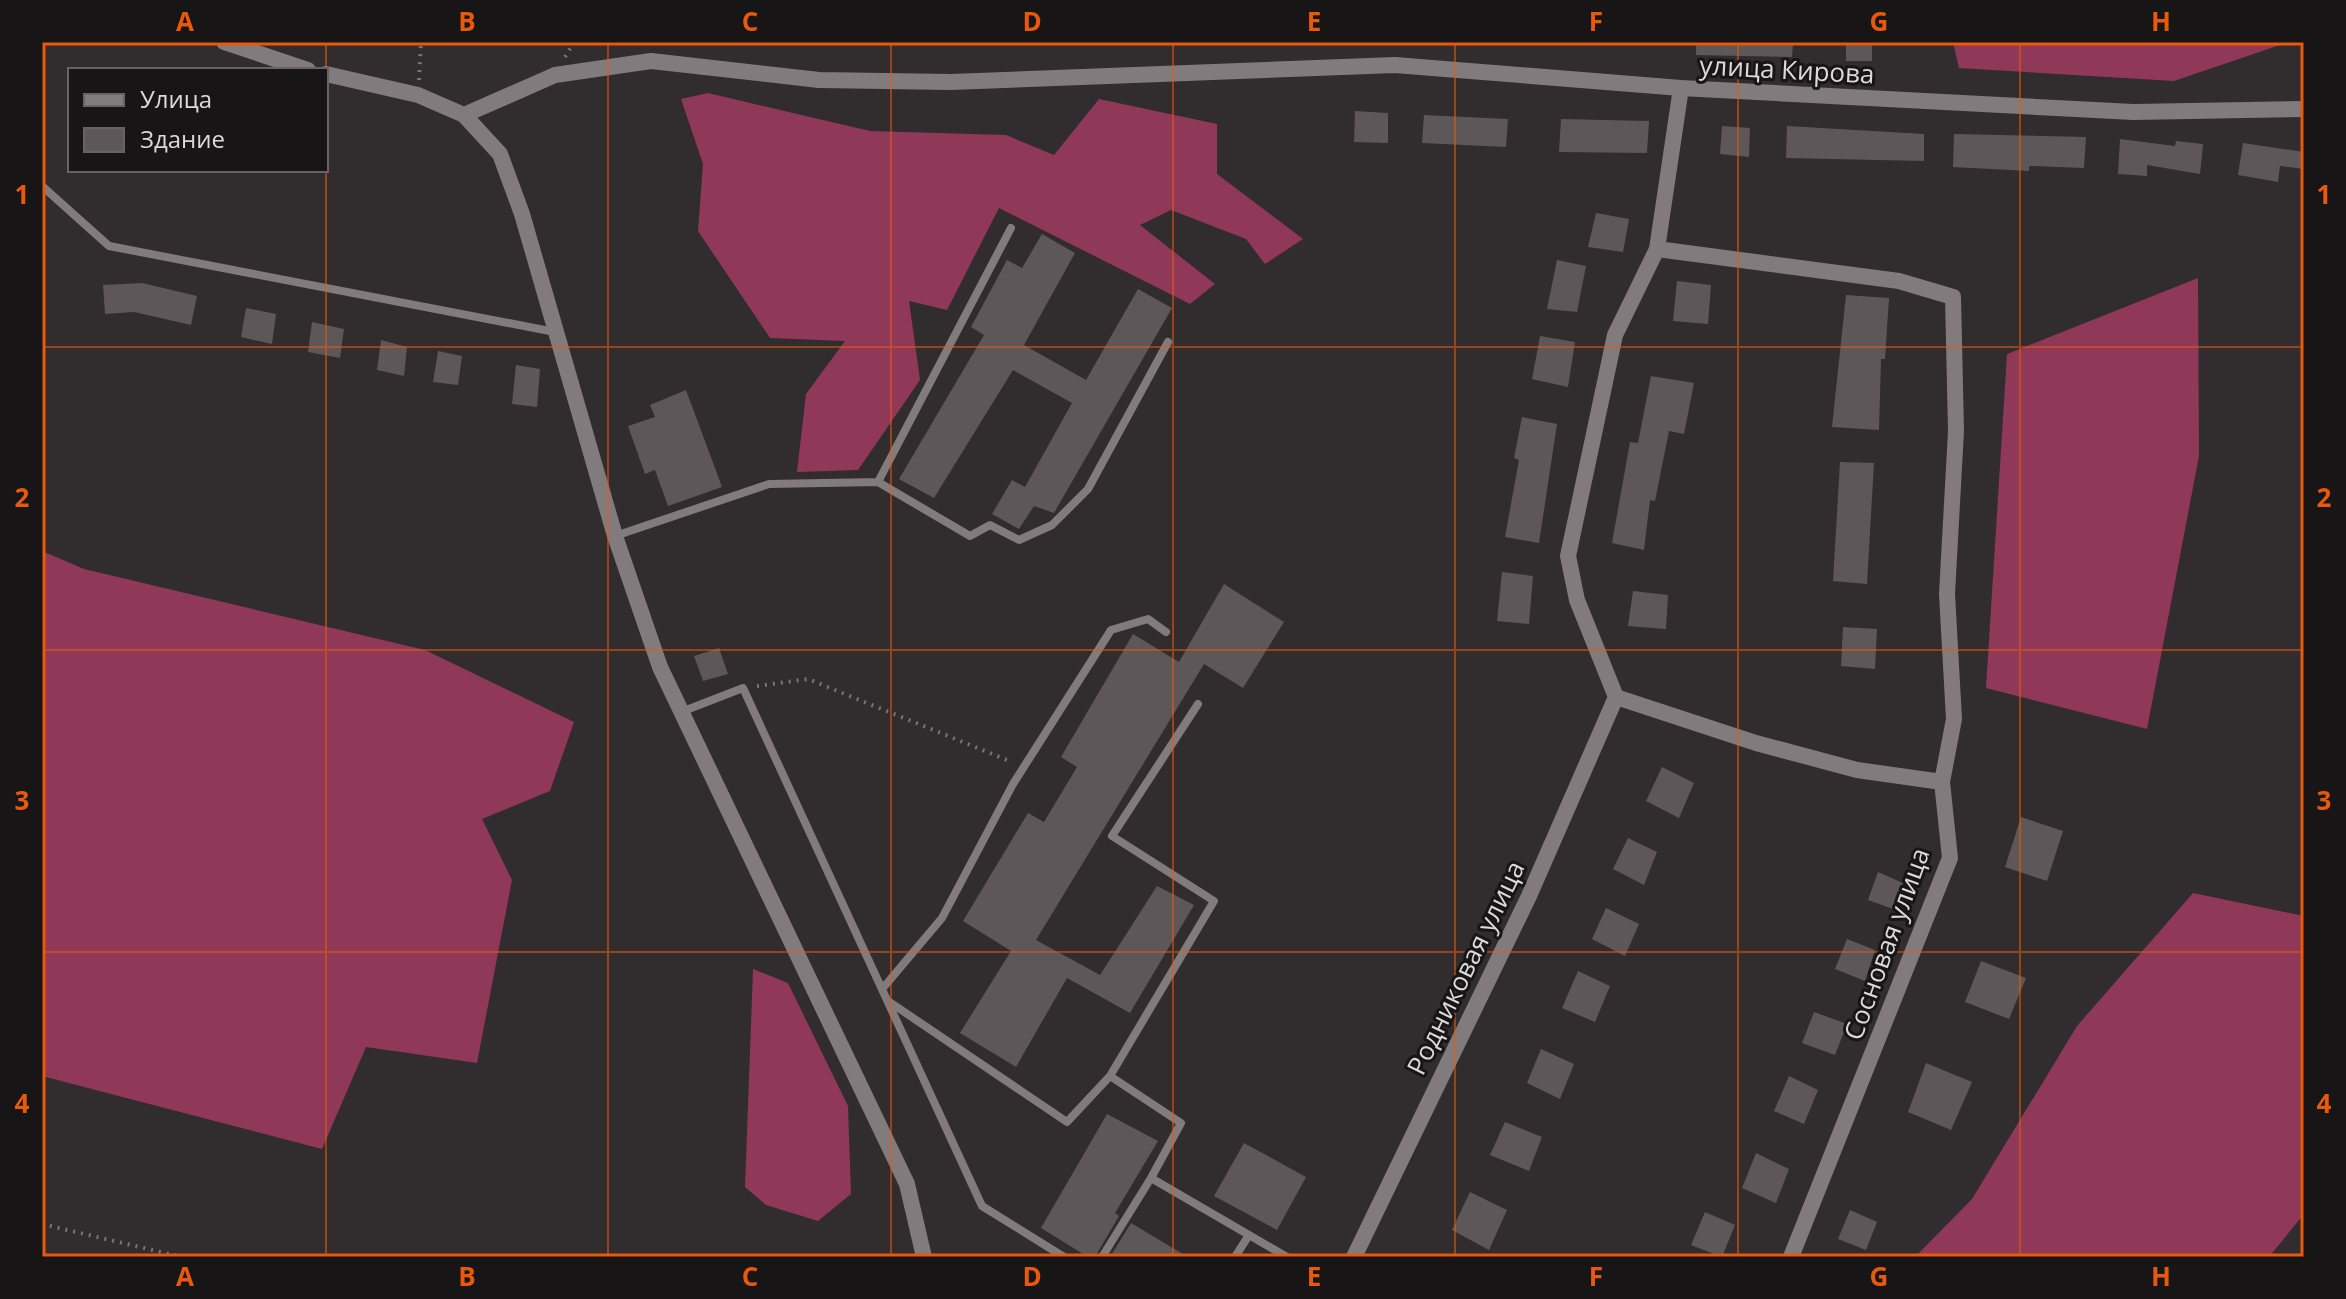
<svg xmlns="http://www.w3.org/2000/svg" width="2346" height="1299" font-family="'Open Sans',sans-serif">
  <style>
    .forest { fill: #903858 }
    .building { fill: #5d5759 }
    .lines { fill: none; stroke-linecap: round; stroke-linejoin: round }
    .path { stroke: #797576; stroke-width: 4; stroke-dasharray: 2 6; stroke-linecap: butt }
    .lane { stroke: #827b7d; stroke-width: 8 }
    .street { stroke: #827b7d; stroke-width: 16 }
    .grid { fill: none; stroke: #e8590c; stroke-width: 2; stroke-opacity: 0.55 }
    .labels { text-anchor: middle; stroke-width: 6; stroke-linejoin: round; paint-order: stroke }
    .street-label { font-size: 26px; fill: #dcd9da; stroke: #171515 }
    .neatline { fill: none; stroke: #e8590c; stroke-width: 3 }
    .grid-label { font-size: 26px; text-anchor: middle; font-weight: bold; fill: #e8590c }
  </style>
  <rect width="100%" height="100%" fill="#312c2d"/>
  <!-- forest -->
  <path class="forest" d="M1953,42H2289L2174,81L1959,68Z
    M708,93L870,131L1006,135L1054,155L1099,99L1217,124V174L1303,239L1265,264L1246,239L1171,210L1140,225L1215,284L1190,304L999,208L947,310L909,301L920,380L858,470L797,472L806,394L845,341L770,338L698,231L703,164L681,99Z
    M2198,278L2199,456L2147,729L1986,688L2007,354Z
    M42,551L84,569L425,650L574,722L550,791L482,819L512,880L477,1063L366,1047L322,1149L42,1076Z
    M2193,893L2304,916V1214L2269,1257H1915L1972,1199L2077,1026Z
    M753,969L788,983L848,1106L851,1194L818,1221L766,1205L745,1187Z"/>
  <!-- building -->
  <path class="building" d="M1696,42H1793L1792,57L1696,55Z
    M1846,42H1872V61H1846Z
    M1355,111L1388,113V143L1354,142Z
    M1424,115L1508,119L1506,147L1422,143Z
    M1561,119L1649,121L1647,153L1559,152Z
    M1722,126L1750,128L1749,157L1720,154Z
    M1787,126L1924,134V161L1786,158Z
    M1954,134L2086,137L2084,168L2029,166V171L1953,167Z
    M2120,139L2175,146L2176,141L2203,144L2200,174L2147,165V176L2118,174Z
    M2243,143L2304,152V169L2280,166L2278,182L2238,175Z
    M1596,213L1629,219L1623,252L1588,247Z
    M1042,234L1075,253L1024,345L1086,380L1138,289L1172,308L1054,513L1034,506L1019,529L992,514L1012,480L1025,487L1072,403L1013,370L934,498L899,479L984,335L971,327L1007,260L1022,268Z
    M1557,260L1586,266L1577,312L1547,309Z
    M1677,281L1711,285L1708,324L1673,321Z
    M142,283L197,296L191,325L134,312L105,314L103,285Z
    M1846,295L1889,298L1885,359H1881L1879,430L1832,427Z
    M246,308L276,314L272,344L241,337Z
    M312,322L344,329L340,358L308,352Z
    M1540,336L1575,342L1568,387L1532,379Z
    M381,340L407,347L404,376L377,370Z
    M438,351L462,356L458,385L433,382Z
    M516,365L540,369L537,407L512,404Z
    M1651,376L1694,383L1684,434L1669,431L1655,501L1650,500L1644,550L1612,543L1630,442L1638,443Z
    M686,390L722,487L668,506L655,470L645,474L628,426L655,417L650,405Z
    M1522,417L1557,424L1539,543L1505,537L1519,460L1514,458Z
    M1840,462L1874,463L1867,584L1833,581Z
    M1502,572L1533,576L1529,624L1497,621Z
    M1224,584L1284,622L1243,688L1204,664L1036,940L1100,975L1157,886L1194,905L1130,1013L1067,978L1016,1067L960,1033L1011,951L963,921L1028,813L1044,822L1077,767L1061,757L1133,634L1179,662Z
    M1633,591L1668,595L1666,629L1628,626Z
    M1843,627L1877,629L1875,669L1841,666Z
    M719,648L728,674L703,681L694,656Z
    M1662,767L1694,783L1679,818L1646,801Z
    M2021,817L2063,831L2047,881L2005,867Z
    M1628,838L1657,852L1644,885L1613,869Z
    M1878,872L1903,883L1893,909L1868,900Z
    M1606,908L1639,924L1625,956L1592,939Z
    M1847,939L1875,950L1865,981L1835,969Z
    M1981,961L2026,978L2009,1019L1965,1002Z
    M1578,971L1610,986L1595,1022L1562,1008Z
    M1814,1012L1847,1024L1835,1055L1802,1043Z
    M1541,1049L1574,1064L1560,1099L1527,1083Z
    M1926,1063L1972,1082L1951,1130L1908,1112Z
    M1789,1076L1818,1090L1804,1124L1774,1111Z
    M1107,1114L1158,1141L1115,1213L1119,1216L1095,1257H1088L1041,1228Z
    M1505,1122L1542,1137L1529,1171L1490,1155Z
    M1244,1143L1306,1177L1277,1230L1214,1196Z
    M1756,1153L1789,1169L1776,1203L1742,1188Z
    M1470,1192L1507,1210L1489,1250L1452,1230Z
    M1850,1210L1877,1222L1866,1250L1838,1239Z
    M1705,1212L1735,1225L1722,1257L1691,1245Z
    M1131,1223L1188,1257H1110Z"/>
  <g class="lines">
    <!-- path -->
    <path class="path" d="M565,57L574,42
      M419,80L421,42
      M757,686L808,679L1012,762
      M42,1224L182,1257"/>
    <!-- lane -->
    <path class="lane" d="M42,186L109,246L555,332
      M878,482L970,536L990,525L1019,540L1052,525L1088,489L1168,342
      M615,536L769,484L878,482L1011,228
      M681,712L743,688L982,1206L1064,1257
      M883,988L942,918L1013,784L1111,630L1148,619L1166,632
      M891,1003L1067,1122L1110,1076L1214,901L1112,836L1198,704
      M1110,1076L1181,1123L1151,1178L1287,1257
      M1102,1257L1151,1178
      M1235,1257L1249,1235"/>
    <!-- street -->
    <path class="street" d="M224,42L308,70
      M326,74L418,95L464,115L500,154L522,214L615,536L660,667L907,1184L924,1257
      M464,115L555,75L651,61L819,80L951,82L1395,65L1681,88L2133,112L2304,109
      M1657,249L1899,281L1953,297L1956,431L1947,594L1954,719L1942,782L1950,858L1791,1257
      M1616,697L1577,600L1568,556L1615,335L1657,249L1681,88
      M1616,697L1756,743L1857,770L1942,782
      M1354,1257L1529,896L1616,697"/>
  </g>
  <!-- grid -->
  <path class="grid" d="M326,42V1257M608,42V1257M891,42V1257M1173,42V1257M1455,42V1257M1738,42V1257M2020,42V1257M42,347H2304M42,650H2304M42,952H2304"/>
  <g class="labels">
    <!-- street labels -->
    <g class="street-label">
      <text transform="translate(1787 70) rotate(3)" y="9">улица Кирова</text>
      <text transform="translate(1887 944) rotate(-70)" y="9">Сосновая улица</text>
      <text transform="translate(1466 968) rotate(-64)" y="9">Родниковая улица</text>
    </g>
  </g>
  <!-- border -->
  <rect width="2346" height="1299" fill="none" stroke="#171515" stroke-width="88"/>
  <!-- legend -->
  <rect x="68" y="68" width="260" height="104" fill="#171515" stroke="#666364" stroke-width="2"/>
  <rect x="84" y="94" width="40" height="12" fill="#827b7d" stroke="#666364" stroke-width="2"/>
  <text x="140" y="108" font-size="24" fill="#dcd9da">Улица</text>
  <rect x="84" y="128" width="40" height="24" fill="#5d5759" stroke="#666364" stroke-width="2"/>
  <text x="140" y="148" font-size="24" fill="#dcd9da">Здание</text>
  <rect x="44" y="44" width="2258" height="1211" class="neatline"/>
  <g class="grid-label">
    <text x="185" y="31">A</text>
    <text x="467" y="31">B</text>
    <text x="750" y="31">C</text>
    <text x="1032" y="31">D</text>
    <text x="1314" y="31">E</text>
    <text x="1596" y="31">F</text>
    <text x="1879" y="31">G</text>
    <text x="2161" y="31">H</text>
    <text x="22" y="204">1</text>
    <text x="2324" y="204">1</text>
    <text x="22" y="507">2</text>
    <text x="2324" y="507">2</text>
    <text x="22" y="810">3</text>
    <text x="2324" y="810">3</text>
    <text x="22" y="1113">4</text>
    <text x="2324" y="1113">4</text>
    <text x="185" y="1286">A</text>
    <text x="467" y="1286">B</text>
    <text x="750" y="1286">C</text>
    <text x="1032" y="1286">D</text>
    <text x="1314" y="1286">E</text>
    <text x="1596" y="1286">F</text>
    <text x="1879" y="1286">G</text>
    <text x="2161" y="1286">H</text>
  </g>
</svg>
